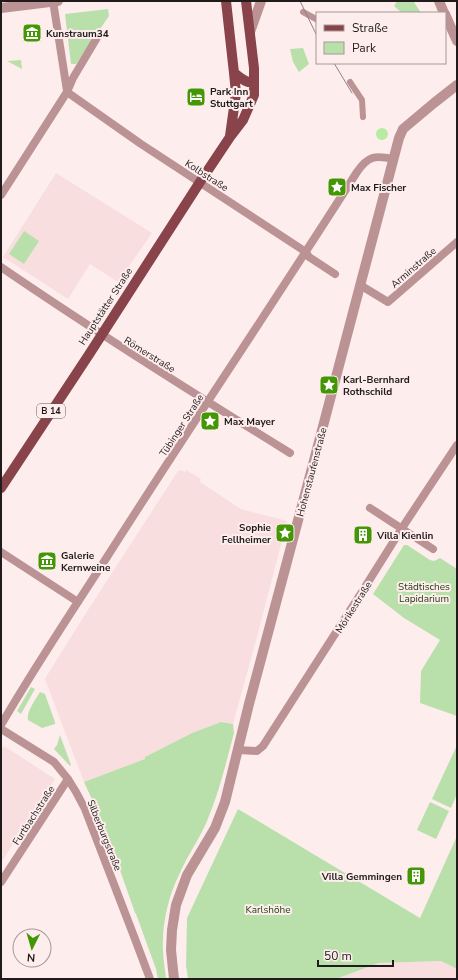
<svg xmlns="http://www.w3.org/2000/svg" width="458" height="980" font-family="'Nunito Sans',sans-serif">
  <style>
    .built { fill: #f8dedf }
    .green { fill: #b9e0ab }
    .water { fill: #b7eba2 }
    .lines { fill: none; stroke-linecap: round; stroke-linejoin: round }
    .pedestrian { stroke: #bc9395; stroke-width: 6 }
    .minor { stroke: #bc9395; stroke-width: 8 }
    .tertiary { stroke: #bc9395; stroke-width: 10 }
    .primary { stroke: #89434a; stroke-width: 10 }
    .tram { stroke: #8f8384; stroke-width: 1 }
    .labels { text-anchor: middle; stroke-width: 4; stroke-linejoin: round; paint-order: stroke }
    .shield { fill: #feeded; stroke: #635a5b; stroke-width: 1 }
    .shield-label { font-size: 9px; font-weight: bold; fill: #211b1c }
    .poi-label { font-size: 10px; font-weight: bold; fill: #211b1c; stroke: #feeded; text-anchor: start }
    .street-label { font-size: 10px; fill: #211b1c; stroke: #feeded }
    .park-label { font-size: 10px; fill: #1a3b09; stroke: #feeded }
  </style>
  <rect width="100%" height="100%" fill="#feeded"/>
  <!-- built -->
  <path class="built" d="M56,173L152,233L118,282L90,264L68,299L3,257Z
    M181,470L185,472L186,470L201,479L200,482L241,509L287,521L258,633L233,724L221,722L192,733L145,757L146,759L84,782L45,679L46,677L86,613L178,471Z
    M4,746L55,779L1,863V750Z
    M441,961L457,969V979H336L379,963Z"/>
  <!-- green -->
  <path class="green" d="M397,1H412L414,2L421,13H402L394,6Z
    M108,9L109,16L76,64H71L65,14Z
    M303,48L309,64L299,72L293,62L290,49Z
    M21,60L22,69L7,61Z
    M24,231L39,241L24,264L9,254Z
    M404,545H407L430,560L434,561L440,558L457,569V716L420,703L421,671L440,640L404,618L373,594Z
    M31,687L35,689L21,714L17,711Z
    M40,692L45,694L55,722V724L42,728L28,720C26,712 36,699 40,692Z
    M221,722L233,724L234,733C226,763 219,793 207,821C199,840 187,856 179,875C168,897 162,924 163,949C163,959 165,969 166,979H158L156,969L136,914L135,913C120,869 104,824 84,782L145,759V757L192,733Z
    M60,735L71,765L70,766L54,749L57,745Z
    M457,745V794L451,808L432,799Z
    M430,802L449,811L436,839L417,830Z
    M238,809L420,918L457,836V969L441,961L379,963L336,979H188L186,965L187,918Z"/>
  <!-- water -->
  <path class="water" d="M376 134a6 6 0 1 1 12 0a6 6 0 1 1-12 0Z"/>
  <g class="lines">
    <!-- pedestrian -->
    <path class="pedestrian" d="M303,12L316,19L317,20
      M350,82L362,100L363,117"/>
    <!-- minor -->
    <path class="minor" d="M53,1L67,91
      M67,92L141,144L306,252L309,257L335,274
      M1,195L67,92L73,78L98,36
      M1,267C96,332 193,393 290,453
      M360,285L388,302L457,242
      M370,508L433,549
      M1,552L78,602
      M1,725C34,668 71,613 107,557C189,428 275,301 357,172C368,156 375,155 393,159
      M1,729L54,762L68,779L76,792L85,809L135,939L150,979
      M238,750L257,751L263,746L360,595L402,528L457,445
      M1,882L68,779"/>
    <!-- tertiary -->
    <path class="tertiary" d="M439,1L444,13
      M1,8L58,1
      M445,14L457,41
      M250,32L261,1
      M174,979L171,950L172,930L176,905L187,875L215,828L225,802L249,704L312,468L399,138L403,129L434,103L457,85"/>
    <!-- primary -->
    <path class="primary" d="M226,1L234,73L236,93L230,136
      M234,73C240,77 246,84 254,82
      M1,488L90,353L200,182L230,137L243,120L254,95V68L246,1"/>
    <!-- tram -->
    <path class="tram" d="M300,1L317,36
      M334,63L352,93"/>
  </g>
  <!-- icons -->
  <defs>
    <g id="museum-square" transform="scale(1)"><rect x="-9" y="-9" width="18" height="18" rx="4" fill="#439604" stroke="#feeded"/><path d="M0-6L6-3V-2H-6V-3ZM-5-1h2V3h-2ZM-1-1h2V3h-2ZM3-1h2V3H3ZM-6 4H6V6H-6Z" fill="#fff"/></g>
    <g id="hotel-square" transform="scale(1)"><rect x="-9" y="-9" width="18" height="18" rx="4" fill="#439604" stroke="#feeded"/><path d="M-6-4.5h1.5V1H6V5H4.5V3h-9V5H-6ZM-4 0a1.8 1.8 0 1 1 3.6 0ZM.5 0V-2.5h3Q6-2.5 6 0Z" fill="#fff"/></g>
    <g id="sight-square" transform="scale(1)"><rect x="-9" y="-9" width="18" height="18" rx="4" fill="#439604" stroke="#feeded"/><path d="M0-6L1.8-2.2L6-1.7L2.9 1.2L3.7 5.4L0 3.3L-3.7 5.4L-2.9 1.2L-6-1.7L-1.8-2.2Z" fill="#fff"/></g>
    <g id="building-square" transform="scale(1)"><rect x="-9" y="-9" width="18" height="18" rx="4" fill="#439604" stroke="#feeded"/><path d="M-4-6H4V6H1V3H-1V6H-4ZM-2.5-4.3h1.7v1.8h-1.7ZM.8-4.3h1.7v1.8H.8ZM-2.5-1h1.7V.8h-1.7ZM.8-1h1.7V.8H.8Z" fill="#fff"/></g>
  </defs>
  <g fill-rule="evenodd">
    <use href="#museum-square" x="32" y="33"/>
    <use href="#hotel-square" x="196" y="97"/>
    <use href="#sight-square" x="337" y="187"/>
    <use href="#sight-square" x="329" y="385"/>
    <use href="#sight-square" x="210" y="421"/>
    <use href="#sight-square" x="285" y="533"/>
    <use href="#building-square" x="363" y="535"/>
    <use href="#museum-square" x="47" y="561"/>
    <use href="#building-square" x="416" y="876"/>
  </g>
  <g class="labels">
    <!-- shield labels -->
    <rect class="shield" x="37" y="404" width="28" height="14" rx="3"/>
    <g class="shield-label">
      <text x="51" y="414">B 14</text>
    </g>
    <!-- poi labels -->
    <g class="poi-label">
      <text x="46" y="37">Kunstraum34</text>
      <text x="210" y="95">Park Inn<tspan x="210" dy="12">Stuttgart</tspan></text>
      <text x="351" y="191">Max Fischer</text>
      <text x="343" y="383">Karl-Bernhard<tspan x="343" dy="12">Rothschild</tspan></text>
      <text x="224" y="425">Max Mayer</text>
      <text x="271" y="531" text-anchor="end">Sophie<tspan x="271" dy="12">Fellheimer</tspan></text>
      <text x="377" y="539">Villa Kienlin</text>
      <text x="61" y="559">Galerie<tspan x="61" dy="12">Kernweine</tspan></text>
      <text x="402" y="880" text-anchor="end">Villa Gemmingen</text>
    </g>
    <!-- street labels -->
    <g class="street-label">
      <text transform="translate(207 175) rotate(33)" y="4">Kolbstraße</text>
      <text transform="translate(413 267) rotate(-41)" y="4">Arminstraße</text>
      <text transform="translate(105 306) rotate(-57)" y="4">Hauptstätter Straße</text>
      <text transform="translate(150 354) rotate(32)" y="4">Römerstraße</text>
      <text transform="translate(181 425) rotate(-57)" y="4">Tübinger Straße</text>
      <text transform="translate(311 472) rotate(-75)" y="4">Hohenstaufenstraße</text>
      <text transform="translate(353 607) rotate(-58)" y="4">Mörikestraße</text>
      <text transform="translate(33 815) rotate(-57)" y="4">Furtbachstraße</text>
      <text transform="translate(105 835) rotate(68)" y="4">Silberburgstraße</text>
    </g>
    <!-- park labels -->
    <g class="park-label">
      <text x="424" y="590">Städtisches<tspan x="424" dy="12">Lapidarium</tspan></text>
      <text x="268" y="913">Karlshöhe</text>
    </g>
  </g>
  <!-- border -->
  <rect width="458" height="980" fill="none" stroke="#211b1c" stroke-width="4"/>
  <!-- legend -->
  <rect x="316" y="12" width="130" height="52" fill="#feeded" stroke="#a69999"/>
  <rect x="324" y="25" width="20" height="6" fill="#89434a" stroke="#a69999"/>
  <text x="352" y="32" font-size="12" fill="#211b1c">Straße</text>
  <rect x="324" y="42" width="20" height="12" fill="#b9e0ab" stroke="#a69999"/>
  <text x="352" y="52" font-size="12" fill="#211b1c">Park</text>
  <!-- north arrow -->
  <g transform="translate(32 948) rotate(185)"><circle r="19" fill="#feeded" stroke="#a69999"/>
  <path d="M0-3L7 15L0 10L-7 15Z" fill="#439604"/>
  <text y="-6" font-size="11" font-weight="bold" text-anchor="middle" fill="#211b1c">N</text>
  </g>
  <!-- scale -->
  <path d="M318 960v6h75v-6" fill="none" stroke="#211b1c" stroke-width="2"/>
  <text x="324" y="960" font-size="12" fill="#211b1c" stroke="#feeded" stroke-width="3" paint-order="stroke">50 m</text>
</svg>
